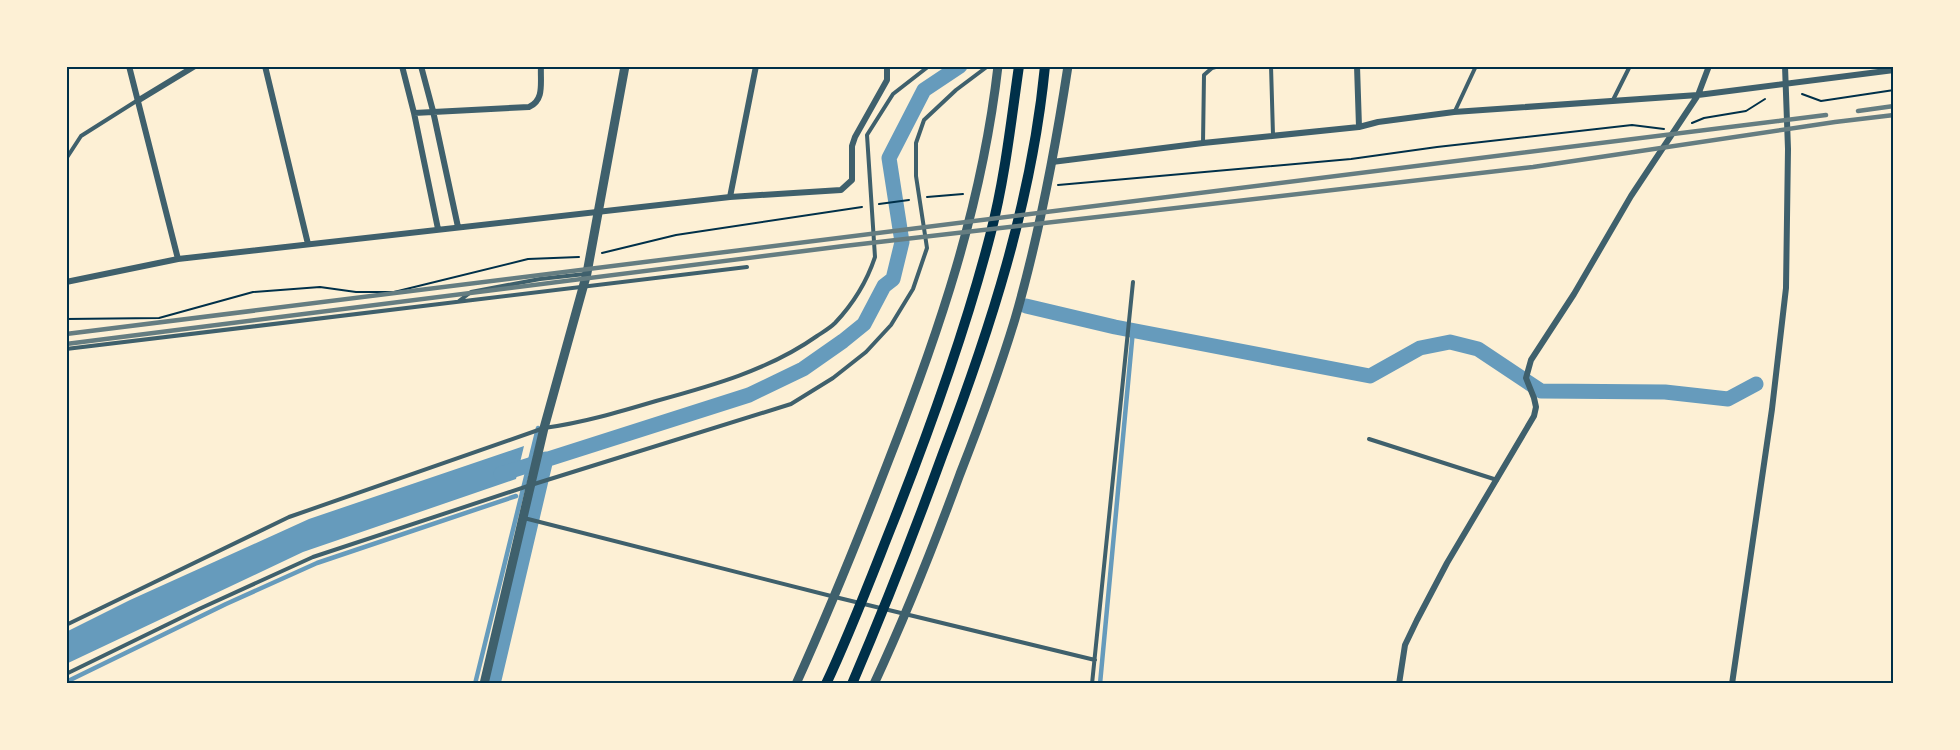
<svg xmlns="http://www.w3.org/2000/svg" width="1960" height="750" font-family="'Asap Condensed',sans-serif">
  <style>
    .water { fill: #669bbc }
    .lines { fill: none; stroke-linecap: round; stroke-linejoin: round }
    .stream { stroke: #669bbc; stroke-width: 4.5 }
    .canal { stroke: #669bbc; stroke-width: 15 }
    .path { stroke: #003049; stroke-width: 2 }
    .service { stroke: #3f606c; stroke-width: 4 }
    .minor { stroke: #3f606c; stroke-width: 6 }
    .tertiary { stroke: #3f606c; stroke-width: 9 }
    .secondary { stroke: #003049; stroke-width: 10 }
    .rail { stroke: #657d81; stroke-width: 4.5 }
    .neatline { fill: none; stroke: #003049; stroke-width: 2 }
  </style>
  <rect width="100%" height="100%" fill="#fdf0d5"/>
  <!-- water -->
  <path class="water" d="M524,446L516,479L303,552L66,664V632L130,600L309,519Z"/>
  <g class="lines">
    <!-- stream -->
    <path class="stream" d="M66,682L226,604L317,563L516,496
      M475,684L538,428
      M1100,684L1133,330"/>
    <!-- canal -->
    <path class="canal" d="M1026,306L1115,327L1370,376L1420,348L1450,342L1478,349L1541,391L1665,392L1728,399L1756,384
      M501,474L749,395L803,369L843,341L864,324L884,286L893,279L902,242L889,158L924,90L960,66
      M493,684L546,459"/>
    <!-- path -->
    <path class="path" d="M1802,94L1821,101L1894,90
      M1692,123L1704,118L1746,111L1765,99
      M1058,185L1351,159L1437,147L1632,125L1664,129
      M927,197L963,194
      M879,204L909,200
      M602,253L676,235L862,207
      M66,319L159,318L253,292L320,287L356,292H394L528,259L579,257"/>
    <!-- service -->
    <path class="service" d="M1271,66L1273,135
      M1613,100L1630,66
      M1455,111L1476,66
      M1203,143L1204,75L1212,68L1219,66
      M66,159L81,136L138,100
      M459,301L471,292L540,279L585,274
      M66,349L747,267
      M1369,439L1497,480
      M524,518L835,597L1095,660
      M66,625L289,517L544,428C582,423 619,412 656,401C711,386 769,370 817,336C823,332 830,328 835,323C853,304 867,281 875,257L867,135L893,94L929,66
      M66,674L199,609L313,557L531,485L791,404L833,378L866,352L891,325L913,289L927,248L916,176V143L924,120L956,90L988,66
      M1092,684L1133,282"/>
    <!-- minor -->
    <path class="minor" d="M129,66L178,259
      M265,66L308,244
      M402,66L414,113L438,229
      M421,66L433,111L458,227
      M1357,66L1359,127L1378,122L1454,112L1698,95L1894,70
      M139,100L195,66
      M414,113L529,107C545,100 540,82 541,66
      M1052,162L1203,143L1359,127
      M730,197L756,66
      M66,282L178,259L730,197L841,190L852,180V146L855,137L887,80V66
      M1399,684L1405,645L1417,620L1447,563L1534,416L1536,407L1534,398L1526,378L1531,360L1574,294L1631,196L1698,95L1709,66
      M1732,684L1772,409L1786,288L1788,149L1785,66"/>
    <!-- tertiary -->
    <path class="tertiary" d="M484,684L544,428L587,273L625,66
      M796,684C829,611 859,537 888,462C939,332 982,206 998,66
      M874,684C906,615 934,545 960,474C980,423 999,372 1015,319C1039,236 1055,151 1068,66"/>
    <!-- secondary -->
    <path class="secondary" d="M826,684C851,631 872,575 894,520C931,426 966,330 991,232C1005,178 1011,121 1019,66
      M852,684C884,609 914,533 942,456C990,330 1032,201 1045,66"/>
    <!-- rail -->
    <path class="rail" d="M1858,111L1894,106
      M66,334L1826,115
      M66,344L844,246L1533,167L1835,122L1894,115"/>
  </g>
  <!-- border -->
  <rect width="1960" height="750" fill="none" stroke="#fdf0d5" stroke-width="135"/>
  <rect x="68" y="68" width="1824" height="614" class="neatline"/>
</svg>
